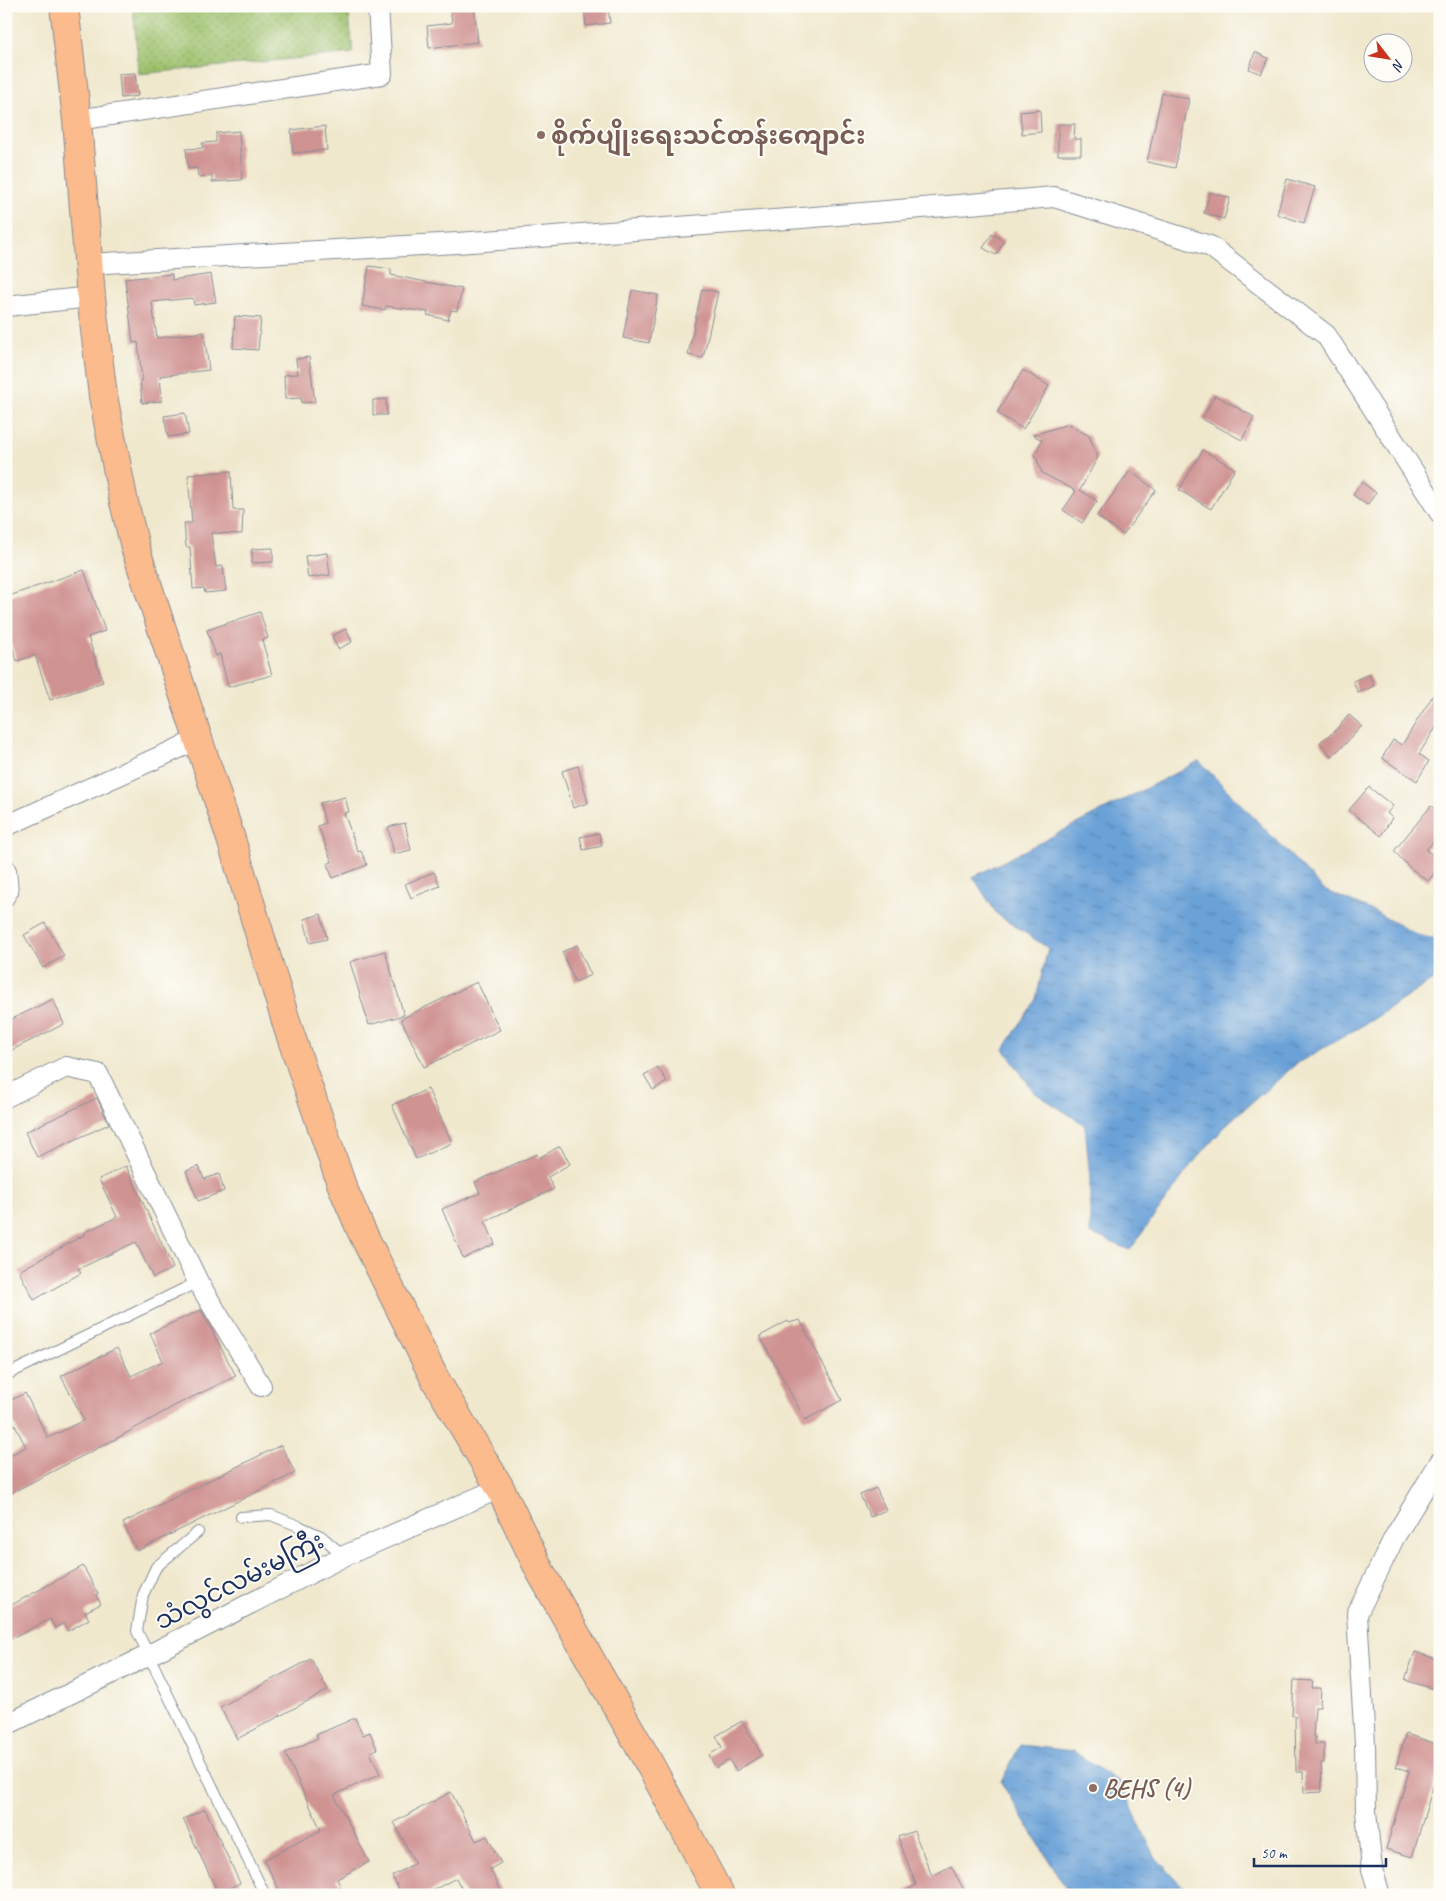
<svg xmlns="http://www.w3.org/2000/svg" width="1446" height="1901" font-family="Caveat,'Noto Sans Myanmar',sans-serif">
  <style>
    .grass { fill: url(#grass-dots); stroke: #5c7864 }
    .water { fill: url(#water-ripples); stroke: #42689a }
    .building { fill: #cf9392 }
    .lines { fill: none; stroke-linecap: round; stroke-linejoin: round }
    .service-casing { stroke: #868c96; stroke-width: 12 }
    .minor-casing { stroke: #868c96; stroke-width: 22 }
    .trunk-casing { stroke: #868c96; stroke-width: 30 }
    .service { stroke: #fff; stroke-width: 10 }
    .minor { stroke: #fff; stroke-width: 20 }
    .trunk { stroke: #fbbb8d; stroke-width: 28 }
    .education-dot { fill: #8d6e63; stroke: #fdfcf7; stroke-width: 2 }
    .labels { text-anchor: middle; stroke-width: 4; stroke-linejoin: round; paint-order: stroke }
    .education-label { font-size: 25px; font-weight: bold; fill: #785e54; stroke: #fdfcf7; text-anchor: start }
    .street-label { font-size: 25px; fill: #1b2f5e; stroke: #fdfcf7 }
  </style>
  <defs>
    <pattern id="grass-dots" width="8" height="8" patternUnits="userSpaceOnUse" patternTransform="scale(1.25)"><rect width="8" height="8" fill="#9cc06a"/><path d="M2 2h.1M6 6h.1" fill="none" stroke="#7e9c5a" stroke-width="1.8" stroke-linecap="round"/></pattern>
    <pattern id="water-ripples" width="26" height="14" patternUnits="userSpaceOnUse" patternTransform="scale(1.25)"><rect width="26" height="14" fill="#6aa1d7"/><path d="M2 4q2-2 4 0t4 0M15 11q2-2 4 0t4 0" fill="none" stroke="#5684b2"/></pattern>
  </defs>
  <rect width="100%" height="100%" fill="#fdfcf7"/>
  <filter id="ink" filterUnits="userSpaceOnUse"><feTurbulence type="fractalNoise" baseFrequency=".02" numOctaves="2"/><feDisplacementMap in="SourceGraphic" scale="10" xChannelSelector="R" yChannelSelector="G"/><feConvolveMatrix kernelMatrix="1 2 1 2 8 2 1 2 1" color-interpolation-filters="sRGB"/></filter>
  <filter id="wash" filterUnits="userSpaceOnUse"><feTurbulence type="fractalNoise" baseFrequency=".0096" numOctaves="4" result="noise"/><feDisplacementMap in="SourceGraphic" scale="20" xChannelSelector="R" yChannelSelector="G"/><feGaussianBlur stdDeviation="1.12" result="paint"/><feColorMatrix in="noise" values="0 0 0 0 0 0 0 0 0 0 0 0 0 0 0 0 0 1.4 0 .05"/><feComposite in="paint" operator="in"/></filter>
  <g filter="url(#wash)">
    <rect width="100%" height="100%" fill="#f0e8cd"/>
    <!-- grass -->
    <path class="grass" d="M133,6H348L353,53L139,74Z"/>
    <!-- water -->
    <path class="water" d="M1199,761L1324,890L1373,911L1417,935L1440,940V964L1434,979L1372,1020L1296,1064L1229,1122L1191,1165L1130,1250L1090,1233V1178L1085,1125L1034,1092L1004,1049L1036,999L1048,948L997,914L973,877Z
      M1020,1745L1073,1751L1120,1783L1155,1857L1191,1895H1070L1001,1782Z"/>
    <g id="blocks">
      <!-- building -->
      <path class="building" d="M450,6H474L478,42L429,48L427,26L452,23Z
        M584,6H608L610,23L586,26Z
        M1255,52L1268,58L1261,74L1249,69Z
        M135,73L138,96L121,98L119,74Z
        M1162,93L1189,99L1175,168L1147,162Z
        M1040,110L1041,132L1022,134L1020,112Z
        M1058,124H1075L1074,139H1081V155H1058Z
        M325,126L327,150L293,153L291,130Z
        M239,131L242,180L212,182V176L198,177L197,168L188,169L186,149L203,148L202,143L216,142V133Z
        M1287,179L1315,187L1304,223L1277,214Z
        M1210,192L1230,198L1224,219L1204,213Z
        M992,234L1004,241L996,255L983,248Z
        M369,266L391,269V275L462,289L457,311L451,310L448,320L427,315L428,312L386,306L385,310L362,306Z
        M172,274V280L211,274L216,302L194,305L193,298L152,302L157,338L204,332L209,370L160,376L162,401L142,403L140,380H142L138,342L133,343L125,279Z
        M702,289L718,292L703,358L688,355Z
        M632,290L658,295L649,343L623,338Z
        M235,316L261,318L258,350L233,348Z
        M309,357L315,402L302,403L301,398L285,399L284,375L298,374L296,359Z
        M1023,370L1049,386L1023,429L997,413Z
        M1215,395L1254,417L1242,440L1202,419Z
        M386,399L387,415H373V400Z
        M185,413L189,434L168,437L164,416Z
        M1068,424L1089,436L1098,457L1080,490L1097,501L1082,523L1063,510L1076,491L1042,473L1035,454L1042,440L1033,435Z
        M1203,450L1235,469L1211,509L1179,490Z
        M231,471L233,510H243L242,534L211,533L216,567L223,566L226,591L205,593L204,588L193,589L190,547H186L184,523H192L188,475Z
        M1130,471L1156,490L1123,535L1097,516Z
        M1362,482L1376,493L1367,505L1353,495Z
        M273,548V562L252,563V549Z
        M327,553L330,575L308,578L305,556Z
        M84,570L105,631L88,637L103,682L50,700L35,655L17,661L6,628V597Z
        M260,612L268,638L262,640L272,675L228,687L220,654L216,656L207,630Z
        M346,629L352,642L338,649L332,636Z
        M1369,674L1374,686L1358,693L1353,681Z
        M1440,684V721L1419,754L1429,761L1417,781L1382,758L1393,740L1402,745Z
        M1349,715L1362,726L1343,746L1331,756L1320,742L1334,732Z
        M578,766L588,803L573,808L562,771Z
        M1369,787L1393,806L1387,813L1392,818L1381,836L1349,810Z
        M345,797L349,812L344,813L358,852L361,851L367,865L333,878L327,864L332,862L318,826L325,823L320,803Z
        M1431,806L1440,813V834L1426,850L1440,860V866L1428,881L1409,867L1394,851Z
        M405,823L411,850L394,854L388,827Z
        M599,833L602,846L583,850L580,837Z
        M434,872L440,886L411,898L405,884Z
        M321,914L327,939L310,943L304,919Z
        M45,923L64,956L43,968L24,935Z
        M577,945L591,975L575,982L562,952Z
        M385,951L404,1015L369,1025L350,962Z
        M477,982L500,1030L424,1067L401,1019Z
        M53,999L64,1024L6,1053V1022Z
        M658,1067L667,1082L653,1090L644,1075Z
        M428,1089L452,1143L416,1159L392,1105Z
        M97,1098L109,1124L37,1157L25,1132Z
        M560,1146L570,1164L548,1177L554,1189L485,1221L495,1244L463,1258L442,1209L480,1193L475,1182L537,1154L539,1158Z
        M126,1166L173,1268L153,1278L136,1242L78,1269L81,1273L34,1300L19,1271L84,1235L83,1233L117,1217L99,1179Z
        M199,1166L204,1179L219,1174L224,1191L198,1201L186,1171Z
        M201,1310L236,1376L176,1405L123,1435L11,1493L6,1484V1457L26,1447L6,1408V1403L25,1393L48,1438L84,1420L61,1376L117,1348L131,1376L163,1361L150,1333Z
        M800,1320L842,1400L805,1420L760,1336L788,1321L789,1323Z
        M281,1445L295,1473L137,1551L123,1523Z
        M876,1488L886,1510L870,1517L860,1495Z
        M83,1566L98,1594L96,1595L101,1604L85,1612L89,1619L68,1631L64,1623L55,1628L50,1619L6,1642V1608Z
        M1415,1652L1440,1660V1691L1405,1680Z
        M311,1659L328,1690L237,1739L220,1707Z
        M1294,1680L1313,1681L1312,1688H1321L1320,1707H1315L1313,1737H1315V1744H1324V1763H1321L1322,1792L1304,1793L1303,1772H1296L1295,1715H1292Z
        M355,1718L363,1735L370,1732L377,1749L370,1752L380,1774L334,1795L369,1862L337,1879L341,1888L329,1895H323L319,1888L307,1895H282L264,1860L321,1830L285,1753L318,1738L316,1735Z
        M742,1721L762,1755L736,1771L729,1760L716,1768L709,1755L722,1747L716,1736Z
        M1406,1734L1440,1745V1771L1437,1780H1435L1412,1857L1386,1849L1409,1771L1396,1767Z
        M451,1792L476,1841L487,1836L501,1863L490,1869L503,1895H465L456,1878L424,1895H402L392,1876L415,1863L394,1822Z
        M205,1809L240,1883L218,1893L183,1819Z
        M914,1831L932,1876L951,1866L964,1890L955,1895H899L916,1885L898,1837Z"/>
    </g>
  </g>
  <g filter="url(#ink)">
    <use href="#blocks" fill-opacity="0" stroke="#868c96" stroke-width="1"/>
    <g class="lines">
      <!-- service casing -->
      <g class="service-casing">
        <path id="service" d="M6,860L11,870L13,892L6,903
          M6,1375L198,1282
          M241,1517L271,1515L301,1527L321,1536L344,1556
          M198,1532L156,1567L143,1595L137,1631L265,1895"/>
      </g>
      <!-- minor casing -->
      <g class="minor-casing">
        <path id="minor" d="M77,120L382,74L378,6
          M88,264L457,243L802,218L1054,197L1210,246L1326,335L1440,513
          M6,306L91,297
          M6,826L199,739
          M6,1097L66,1067L98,1074L198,1282L261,1386
          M6,1725L149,1655L344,1556L500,1488
          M1380,1895L1372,1869L1366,1812L1365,1744L1357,1614L1394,1538L1440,1462"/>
      </g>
      <!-- trunk casing -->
      <g class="trunk-casing">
        <path id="trunk" d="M64,6L77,120L91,297L103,396L123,498L135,547L231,839L288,1028L342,1186L361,1230L435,1379L500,1488L540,1571L649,1763L720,1895"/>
      </g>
      <!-- service -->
      <use href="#service" class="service"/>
      <!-- minor -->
      <use href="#minor" class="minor"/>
      <!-- trunk -->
      <use href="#trunk" class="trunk"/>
    </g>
  </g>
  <!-- markers -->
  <g class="education-dot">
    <circle cx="541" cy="135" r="5"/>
    <circle cx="1093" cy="1788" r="5"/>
  </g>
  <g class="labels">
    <!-- education labels -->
    <g class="education-label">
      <text x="551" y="144">စိုက်ပျိုးရေးသင်တန်းကျောင်း</text>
      <text x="1103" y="1797">BEHS (4)</text>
    </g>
    <!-- street labels -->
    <g class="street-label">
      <text transform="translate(239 1580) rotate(-27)" y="9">သံလွင်လမ်းမကြီး</text>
    </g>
  </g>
  <!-- margin -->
  <rect width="1446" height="1901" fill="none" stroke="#fdfcf7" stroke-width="25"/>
  <!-- north arrow -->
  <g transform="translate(1388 58) rotate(121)"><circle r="24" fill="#fdfcf7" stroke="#a3aaba"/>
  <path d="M0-4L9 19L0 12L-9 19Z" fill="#c8321e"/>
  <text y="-8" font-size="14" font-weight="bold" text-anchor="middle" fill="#1b2f5e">N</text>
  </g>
  <!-- scale -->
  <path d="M1254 1858v8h132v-8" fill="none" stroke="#1b2f5e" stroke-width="2.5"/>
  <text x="1261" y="1858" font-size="15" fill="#1b2f5e" stroke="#fdfcf7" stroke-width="4" paint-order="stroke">50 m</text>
</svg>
